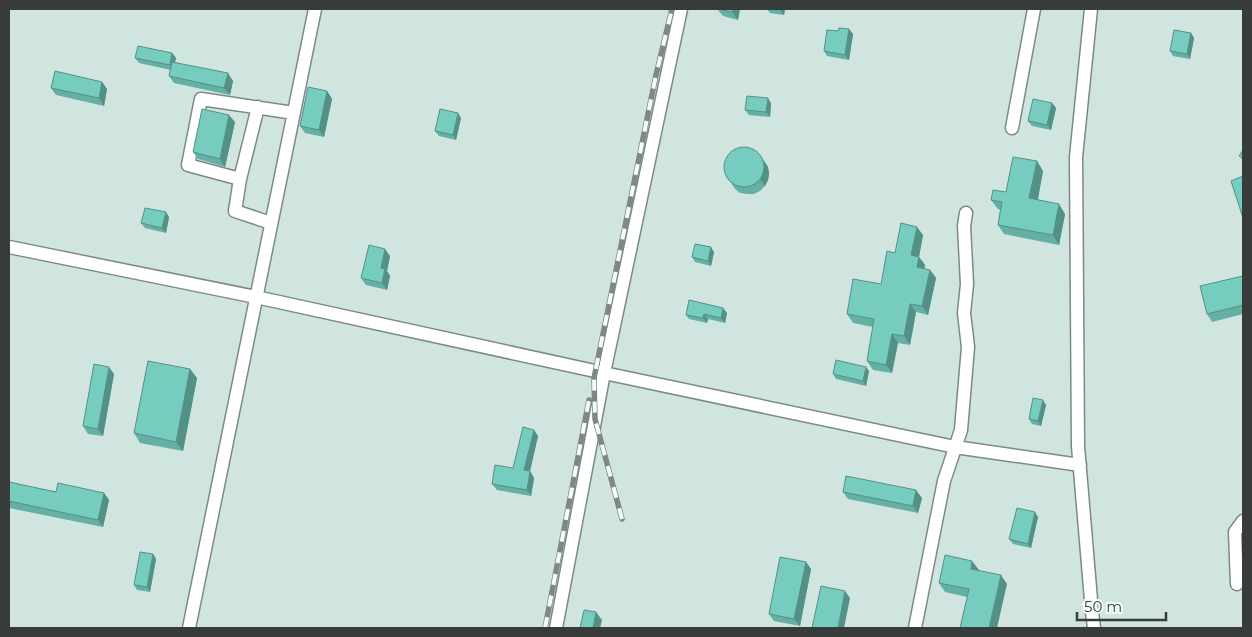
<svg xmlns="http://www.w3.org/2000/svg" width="1252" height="637" font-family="Montserrat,sans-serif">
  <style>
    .built { fill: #d0e4e0 }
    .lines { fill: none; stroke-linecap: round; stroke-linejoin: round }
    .minor-casing { stroke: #7e8987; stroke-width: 15 }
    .minor { stroke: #fff; stroke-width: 12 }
    .rail-casing { stroke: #808785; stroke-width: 5.5 }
    .rail { stroke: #f2fefb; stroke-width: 4; stroke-dasharray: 11; stroke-linecap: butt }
    .wall { fill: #65b0a4 }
    .shaded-wall { fill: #539086 }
    .building { fill: #76cdbf; stroke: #539086 }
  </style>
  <rect width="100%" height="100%" fill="#e5f0ee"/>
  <!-- built -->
  <path class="built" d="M9,9H1243V628H9Z"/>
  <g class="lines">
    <!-- minor casing -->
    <g class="minor-casing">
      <path id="minor" d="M1091,9L1076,157L1078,446L1092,612L1094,628
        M258,107L240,179L235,211L271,223
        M1012,128L1034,9
        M240,179L188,165L201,99L294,113
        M9,247L256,297L604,373L955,447L1080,465
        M1237,584L1235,532L1243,521
        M189,628L315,9
        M556,628L604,373L681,9
        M915,628L944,481L961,430L968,347L964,313L967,284L964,226L966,213"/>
    </g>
    <!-- minor -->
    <use href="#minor" class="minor"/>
    <!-- rail casing -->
    <g class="rail-casing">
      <path id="rail" d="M622,519L595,419L594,378L656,75L672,9
        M545,628L589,400"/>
    </g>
    <!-- rail -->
    <use href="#rail" class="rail"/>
  </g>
  <!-- wall -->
  <path class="wall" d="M717,9H740L738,20L723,16Z
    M767,9H785L784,15L770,13Z
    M838,31L853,34L849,60L827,56L824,51Z
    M1191,33L1194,38L1190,59L1173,56L1170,51Z
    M172,53L176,58L175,62L233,81L230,95L174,83L169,76L171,70L139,63L135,58Z
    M102,82L107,89L104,106L56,95L51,88Z
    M327,91L332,99L324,137L305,133L300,126Z
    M771,103L770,117L749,115L745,110Z
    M1052,103L1056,108L1051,130L1032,126L1028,121Z
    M461,118L456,140L439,136L435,131Z
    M235,122L225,167L198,159L193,152Z
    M765,162L768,167L769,174L768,180L765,186L760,191L754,194H747L740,193L735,189L726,175Z
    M1043,171L1038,200L1065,214L1059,245L1004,234L998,225L1000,210L998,209L991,200L1006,192Z
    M169,217L166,233L145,228L141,223Z
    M923,235L919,257L925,265L924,269L930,270L936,278L928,315L916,312L910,345L898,343L892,373L873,370L867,361L873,327L853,323L847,314L881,284L895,253Z
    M714,252L711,266L695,262L692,257Z
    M390,256L387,271L390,276L387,290L366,285L361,278Z
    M1243,276V314L1212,322L1207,314Z
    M727,313L725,323L708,319L707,323L689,319L686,315Z
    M190,369L197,378L183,451L140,443L134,433Z
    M869,371L866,386L836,379L833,374Z
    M114,374L103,436L88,434L83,426Z
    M1046,405L1041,426L1032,424L1029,419Z
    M534,430L538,436L530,471L534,478L531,496L497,490L492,484L513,468Z
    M9,482L56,492L104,493L109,500L103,527L9,508Z
    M843,492L922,498L918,513L848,499Z
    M1038,517L1031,548L1013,544L1009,539Z
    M153,554L156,559L150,592L137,590L134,585Z
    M806,562L811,569L800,626L774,621L769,614Z
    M979,570L1007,584L967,597L945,592L939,583Z"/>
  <!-- shaded-wall -->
  <path class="shaded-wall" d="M733,9H740L738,20L732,12Z
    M781,9H785L784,15L780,10Z
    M849,29L853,34L849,60L845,55Z
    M1191,33L1194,38L1190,59L1187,54Z
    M172,53L176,58L173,70L170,65Z
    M228,73L233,81L230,95L224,88Z
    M102,82L107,89L104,106L99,98Z
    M327,91L332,99L324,137L319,130Z
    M768,98L771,103L770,117L766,112Z
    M1052,103L1056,108L1051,130L1047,125Z
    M458,113L461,118L456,140L453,135Z
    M229,115L235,122L225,167L220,159Z
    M760,155L768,167L769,174L768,180L765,186L760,179Z
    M1037,161L1043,171L1036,208L1029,198Z
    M1059,204L1065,214L1059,245L1053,235Z
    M166,212L169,217L166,233L162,228Z
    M917,227L923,235L919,257L925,265L923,276L917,267L911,255Z
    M711,247L714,252L711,266L708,261Z
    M385,249L390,256L387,271L390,276L387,290L382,283L381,268Z
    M930,270L936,278L928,315L922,306Z
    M910,304L916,312L910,345L904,336Z
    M723,308L727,313L725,323L721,318Z
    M704,314L708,319L707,323L703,318Z
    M892,334L898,343L892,373L886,365Z
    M109,367L114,374L103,436L98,429Z
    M866,367L869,371L866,386L863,381Z
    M190,369L197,378L183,451L176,442Z
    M1043,400L1046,405L1041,426L1038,421Z
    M534,430L538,436L530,471L534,478L531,496L527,490L524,470Z
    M916,490L922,498L918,513L913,506Z
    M104,493L109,500L103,527L98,520Z
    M1035,512L1038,517L1031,548L1028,544Z
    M153,554L156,559L150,592L147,587Z
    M972,561L979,570L977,578L971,569Z
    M806,562L811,569L800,626L794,619Z
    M1001,575L1007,584L997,628H989Z
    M845,591L850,598L844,628H838Z
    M596,612L602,620L600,628H593Z"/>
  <!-- building -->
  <path class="building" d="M717,9H733L732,12Z
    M839,28L849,29L845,55L824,51L827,30L838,31Z
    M1174,30L1191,33L1187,54L1170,51Z
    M138,46L172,53L170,65L135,58Z
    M172,62L228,73L224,88L169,76Z
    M55,71L102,82L99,98L51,88Z
    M308,87L327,91L319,130L300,126Z
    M747,96L768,98L766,112L745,110Z
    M1033,99L1052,103L1047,125L1028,121Z
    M202,109L229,115L220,159L193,152Z
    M440,109L458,113L453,135L435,131Z
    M724 167a20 20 0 1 1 40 0a20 20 0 1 1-40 0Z
    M1243,150V159L1239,156Z
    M1013,157L1037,161L1029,198L1059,204L1053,235L998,225L1002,202L991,200L993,190L1006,192Z
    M1243,176V218L1231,181Z
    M145,208L166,212L162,228L141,223Z
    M901,223L917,227L911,255L919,257L917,267L930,270L922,306L910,304L904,336L892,334L886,365L867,361L874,319L847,314L853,279L881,284L887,251L895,253Z
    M695,244L711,247L708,261L692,257Z
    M369,245L385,249L381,268L385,269L382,283L361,278Z
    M1243,276V305L1207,314L1200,286Z
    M689,300L723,308L721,318L704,314L703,318L686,315Z
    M836,360L866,367L863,381L833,374Z
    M148,361L190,369L176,442L134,433Z
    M94,364L109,367L98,429L83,426Z
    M1033,398L1043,400L1038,421L1029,419Z
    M523,427L534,430L524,470L530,471L527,490L492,484L495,465L513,468Z
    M846,476L916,490L913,506L843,492Z
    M9,482L56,492L58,483L104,493L98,520L9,501Z
    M1017,508L1035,512L1028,544L1009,539Z
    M140,552L153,554L147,587L134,585Z
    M945,555L972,561L971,569L1001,575L989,628H960L969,589L939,583Z
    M780,557L806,562L794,619L769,614Z
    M821,586L845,591L838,628H812Z
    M584,610L596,612L593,628H580Z"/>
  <!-- border -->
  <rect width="1252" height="637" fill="none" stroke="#373b3a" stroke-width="20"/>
  <!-- scale -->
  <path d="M1077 612v8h89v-8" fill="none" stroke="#373b3a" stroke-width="2.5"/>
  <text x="1084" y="612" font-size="15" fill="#373b3a" stroke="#f2fefb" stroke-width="4" paint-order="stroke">50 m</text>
</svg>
